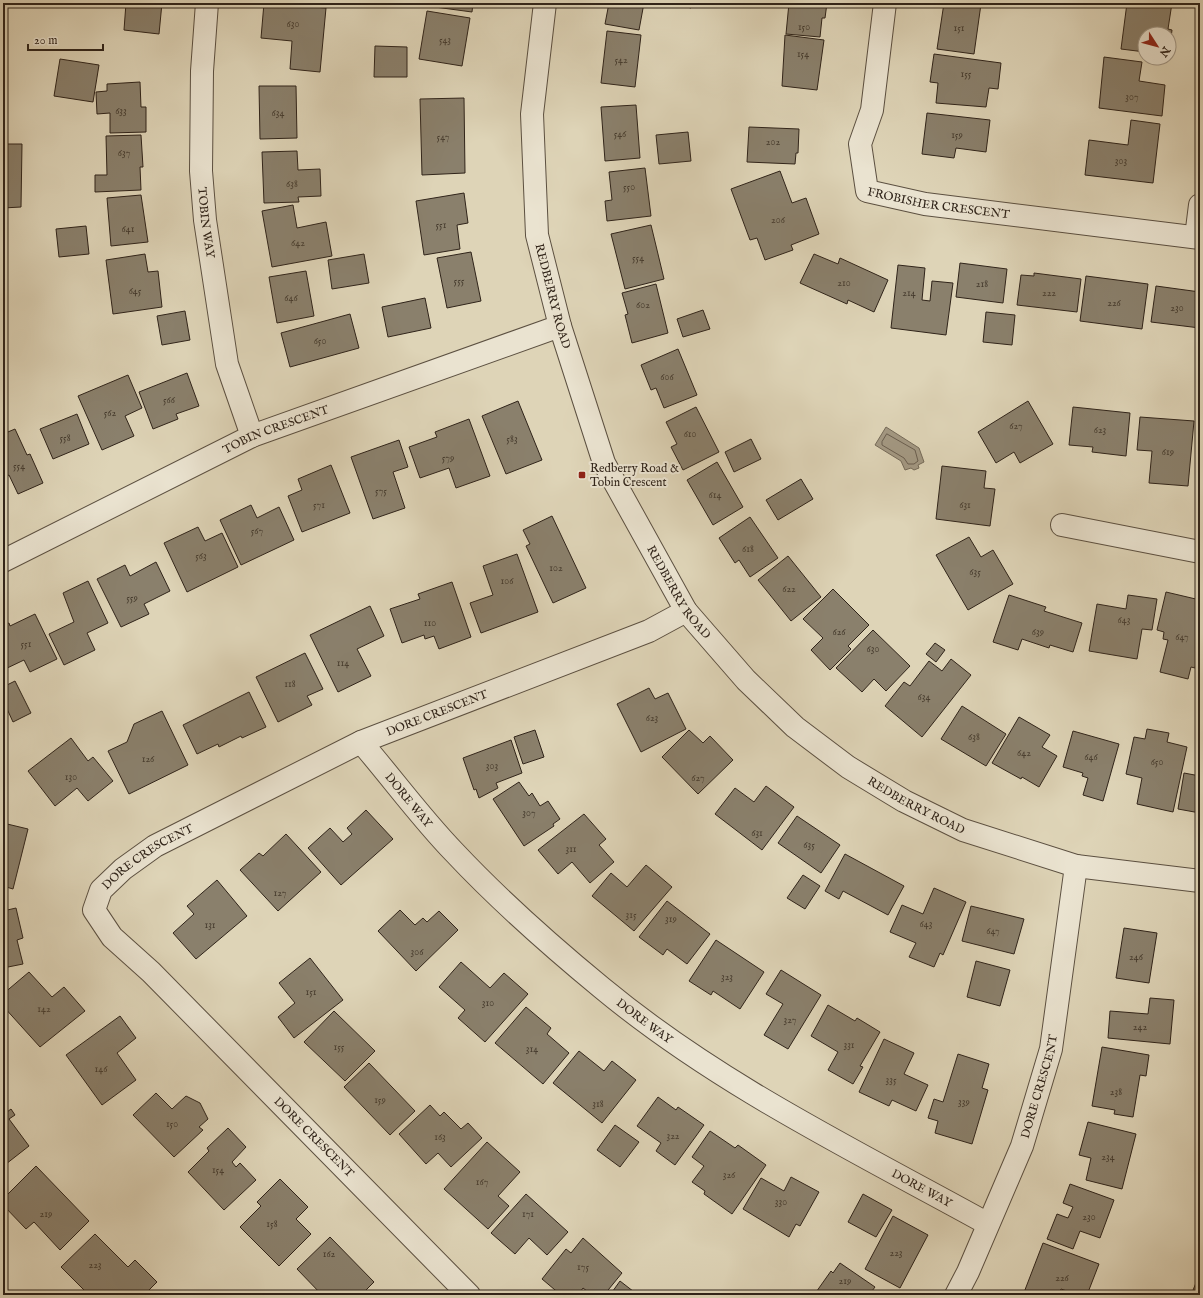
<svg xmlns="http://www.w3.org/2000/svg" width="1203" height="1298" font-family="'IM FELL English',serif">
  <style>
    .water { fill: #a39882; stroke: #756a58 }
    .lines { fill: none; stroke-linecap: round; stroke-linejoin: round }
    .shore { stroke: #6a5e4e; stroke-width: 1 }
    .building { fill: #8a806c; stroke: #30241a }
    .minor-casing { stroke: #5c5041; stroke-width: 24 }
    .tertiary-casing { stroke: #5c5041; stroke-width: 24 }
    .minor { stroke: #eae3d0; stroke-width: 22 }
    .tertiary { stroke: #eae3d0; stroke-width: 22 }
    .poi-dot { fill: #8f2418; stroke: #eae3d0; stroke-width: 1.5 }
    .labels { text-anchor: middle; stroke-width: 4; stroke-linejoin: round; paint-order: stroke }
    .number-label { font-size: 10px; fill: #463b2e }
    .street-label { font-size: 12px; fill: #30241a; stroke: #eae3d0 }
    .poi-label { font-size: 12px; fill: #30241a; stroke: #eae3d0; text-anchor: start }
  </style>
  <rect width="100%" height="100%" fill="#ded4b7"/>
  <filter id="stains"><feTurbulence type="fractalNoise" baseFrequency=".005" numOctaves="4"/><feColorMatrix values="0 0 0 0 .2 0 0 0 0 .09 0 0 0 0 .02 0 0 0 .5 -.17"/></filter>
  <radialGradient id="worn" r=".72"><stop offset=".6" stop-color="#630" stop-opacity="0"/><stop offset="1" stop-color="#630" stop-opacity=".3"/></radialGradient>
  <!-- water -->
  <path class="water" d="M886,427L919,448L924,462L918,465L919,468L914,470L911,468L905,470L901,461L875,445Z"/>
  <g class="lines">
    <!-- shore -->
    <path class="shore" d="M887,434L915,450L918,461L914,464H908L904,458L882,445V442Z"/>
  </g>
  <!-- building -->
  <path class="building" d="M126,3H162L159,34L124,30Z
    M264,3L326,8L320,72L290,69L292,41L261,38Z
    M436,3H473L472,12L435,7Z
    M609,3H644L639,30L605,24Z
    M672,3H693L691,8Z
    M789,3H827L825,18H822L820,37L786,34Z
    M944,3L981,4L974,54L937,49Z
    M1127,3H1172L1168,29L1172,30L1169,54V34H1145V52L1121,49Z
    M427,11L470,18L462,66L419,59Z
    M607,31L641,35L635,87L601,83Z
    M785,35L824,40L817,90L782,86Z
    M375,46L407,47V77H374Z
    M934,54L1001,63L998,89L989,88L986,107L936,103L938,83L930,82Z
    M1104,57L1142,62L1139,81L1165,85L1162,116L1099,108Z
    M60,59L99,65L93,102L54,96Z
    M140,82L141,107H146V132L110,133V113L97,114L96,92L107,91V84Z
    M259,86H296L297,138L260,139Z
    M464,98L465,173L422,175L420,99Z
    M636,105L640,158L605,161L601,107Z
    M927,113L990,120L986,152L956,148L954,158L922,154Z
    M1131,120L1160,124L1153,183L1085,175L1089,140L1128,145Z
    M749,127L799,129L798,153H796L795,164L747,162Z
    M688,132L691,161L659,164L656,135Z
    M141,135L143,167H140L141,190L95,192V175H107L106,136Z
    M3,144H22L21,207L3,208Z
    M297,151L298,170L320,169L321,196L298,197L299,202L264,203L262,152Z
    M645,168L651,216L607,221L605,201L612,200L609,172Z
    M780,171L792,203L806,198L819,234L791,245L793,250L765,260L757,238L750,240L731,189Z
    M464,193L468,223L457,225L460,249L424,255L416,201Z
    M141,195L148,242L111,246L107,198Z
    M293,205L297,228L326,222L332,256L272,267L262,211Z
    M651,225L664,279L625,289L611,234Z
    M86,226L89,254L59,257L56,229Z
    M471,252L481,301L447,308L437,258Z
    M145,254L148,272L158,271L162,307L113,314L106,260Z
    M364,254L369,283L332,289L328,260Z
    M814,254L838,264L840,258L888,280L874,312L848,300L847,304L800,283Z
    M960,263L1007,269L1003,303L956,297Z
    M898,265L925,268L922,300L930,301L932,281L953,283L946,335L891,328Z
    M306,271L314,316L277,323L269,277Z
    M1034,273L1081,279L1077,312L1017,305L1021,275L1034,276Z
    M1086,276L1148,284L1142,329L1080,321Z
    M656,284L668,333L632,343L625,315L628,314L622,293Z
    M1156,286L1200,292V328L1151,322Z
    M425,298L431,328L388,337L382,307Z
    M703,310L710,329L683,337L677,319Z
    M185,311L190,340L162,345L157,316Z
    M986,312L1015,315L1012,345L983,342Z
    M350,314L359,348L290,367L281,333Z
    M678,349L697,395L664,408L656,388L651,390L641,365Z
    M187,373L199,406L176,414L178,419L153,429L139,392Z
    M128,375L142,408L125,416L134,436L102,450L78,396Z
    M518,401L542,460L506,474L482,416Z
    M1028,401L1053,444L1020,463L1014,452L996,463L978,432Z
    M696,407L719,452L683,470L671,447L677,444L666,422Z
    M1073,407L1130,413L1126,456L1092,452L1093,447L1069,445Z
    M77,414L89,444L53,459L40,429Z
    M1140,417L1194,421L1188,486L1149,483L1152,451L1137,450Z
    M469,419L490,476L456,488L449,468L420,478L409,447L437,437L435,432Z
    M15,429L27,455L30,454L43,483L18,494L9,475L5,477L7,481L3,483V434Z
    M751,439L761,459L734,472L725,452Z
    M399,440L408,467L393,472L405,508L373,519L351,457Z
    M1200,452V483H1197Z
    M717,462L743,507L713,525L687,480Z
    M331,465L350,513L302,532L288,496L302,490L298,479Z
    M942,466L986,471L984,488L995,489L990,526L936,519Z
    M801,479L813,499L778,520L766,500Z
    M251,505L257,518L279,507L294,540L241,565L220,520Z
    M552,516L586,588L553,603L526,546L530,544L523,530Z
    M750,517L778,558L750,577L739,560L735,563L719,538Z
    M198,527L205,541L222,533L238,567L187,592L164,543Z
    M969,537L981,557L993,550L1013,584L968,610L936,555Z
    M517,554L538,612L481,633L470,603L493,595L483,566Z
    M788,556L821,597L791,621L758,580Z
    M156,562L170,591L144,604L149,614L121,627L97,579L125,565L130,576Z
    M88,581L108,623L87,633L95,650L64,665L49,634L74,622L63,593Z
    M452,582L471,637L439,649L434,636L425,639L424,635L402,643L390,609L420,599L418,594Z
    M833,589L869,625L848,646L851,649L830,670L811,650L823,638L803,619Z
    M1166,592L1200,600V664L1196,663L1195,668L1191,667L1188,679L1160,672L1168,640L1163,639L1164,632L1157,630Z
    M1009,595L1046,607L1044,611L1082,623L1073,652L1050,645L1049,648L1022,639L1018,650L993,642Z
    M1128,595L1157,599L1152,630L1142,629L1137,659L1089,651L1097,604L1126,609Z
    M370,606L384,636L357,649L371,676L338,692L310,635Z
    M35,614L57,659L30,672L24,660L3,670V625L9,623L10,626Z
    M873,630L910,666L886,691L874,679L862,692L836,668Z
    M935,643L945,650L936,662L926,654Z
    M305,653L323,689L307,696L312,705L278,722L256,677Z
    M951,659L971,675L922,737L885,706L904,682L910,686L929,661L942,671Z
    M15,681L31,713L13,722L3,700V687Z
    M649,688L655,699L668,693L686,729L641,752L617,704Z
    M249,692L266,727L242,738L241,736L219,747L218,744L197,754L183,725Z
    M962,706L1006,734L986,766L941,739Z
    M162,711L188,765L129,794L108,751L127,742L134,724Z
    M1019,717L1050,735L1042,747L1057,756L1039,787L1022,777L1021,779L992,763Z
    M1147,729L1169,733L1167,742L1187,747L1173,812L1137,804L1142,778L1126,774L1134,737L1145,739Z
    M535,730L544,757L523,764L514,737Z
    M689,730L703,743L710,736L733,760L698,794L662,757Z
    M1073,731L1119,744L1103,801L1083,795L1088,778L1082,776L1083,773L1063,767Z
    M71,738L88,761L93,757L113,781L88,801L77,788L55,806L28,771Z
    M511,740L522,773L496,783L498,788L479,798L476,789L474,790L463,758Z
    M1184,773L1200,776V813L1178,809Z
    M519,782L529,796L532,793L540,806L548,801L560,819L553,824L554,826L524,846L493,799Z
    M766,786L794,807L762,850L715,814L735,788L754,802Z
    M366,810L393,839L341,885L308,848L330,828L343,842L352,834L347,828Z
    M584,814L606,839L599,845L614,862L590,883L572,862L558,874L538,850Z
    M797,816L840,845L821,873L778,843Z
    M3,823L28,829L13,889L3,886Z
    M286,834L321,872L278,911L240,870L259,853L263,856Z
    M845,854L904,886L888,915L843,891L839,899L825,891Z
    M646,865L672,887L634,931L592,896L611,873L627,887Z
    M803,875L820,886L805,909L787,898Z
    M217,880L247,916L196,959L173,933L194,914L187,906Z
    M934,888L966,902L943,955L940,953L934,967L909,957L916,943L890,932L902,905L923,914Z
    M667,901L710,934L687,964L667,949L663,955L639,937Z
    M971,906L1024,919L1014,954L962,941Z
    M16,908L23,938L17,940L23,964L3,968V911Z
    M400,910L415,925L423,918L427,922L439,911L458,930L416,971L378,931Z
    M1124,928L1157,933L1149,983L1116,978Z
    M716,940L764,972L740,1009L713,991L711,995L689,981Z
    M310,958L343,1000L294,1038L278,1017L295,1003L279,983Z
    M976,961L1010,970L1000,1006L967,997Z
    M461,962L490,988L504,973L528,994L485,1042L458,1018L465,1010L439,987Z
    M781,970L821,995L788,1049L764,1035L783,1004L766,994Z
    M29,972L52,997L64,987L85,1011L40,1047L3,1006V994Z
    M1150,998L1174,1000L1170,1044L1108,1038L1110,1011L1148,1014Z
    M828,1005L855,1021L857,1018L880,1032L860,1066L863,1067L853,1084L828,1070L838,1052L811,1036Z
    M526,1007L551,1028L547,1034L569,1053L543,1084L495,1043Z
    M334,1011L375,1051L345,1081L304,1042Z
    M120,1016L136,1038L117,1053L136,1080L102,1105L66,1055Z
    M884,1039L914,1053L904,1074L928,1085L916,1111L892,1100L889,1106L859,1092Z
    M1102,1047L1149,1055L1146,1076L1140,1075L1133,1117L1114,1114L1115,1110L1092,1106Z
    M579,1051L604,1071L612,1061L636,1080L602,1123L553,1083Z
    M958,1054L989,1064L982,1088L988,1090L972,1144L935,1133L938,1121L928,1118L934,1099L943,1102Z
    M369,1063L415,1111L390,1135L344,1087Z
    M156,1093L172,1109L186,1096L200,1103L208,1119L199,1127L203,1130L174,1157L133,1115Z
    M658,1097L676,1110L678,1107L704,1125L675,1165L656,1151L661,1143L637,1126Z
    M430,1105L440,1116L444,1112L461,1129L468,1123L482,1138L451,1167L438,1153L426,1164L399,1134Z
    M11,1109L15,1115L9,1119L29,1146L6,1164L3,1161V1115Z
    M1088,1122L1136,1134L1122,1189L1086,1180L1091,1158L1079,1155Z
    M615,1125L639,1142L620,1167L597,1150Z
    M228,1128L246,1147L232,1162L236,1167L240,1163L256,1180L224,1210L188,1172L209,1151L207,1148Z
    M710,1131L735,1148L738,1145L766,1165L732,1214L704,1194L705,1191L692,1182L704,1166L692,1157Z
    M487,1142L520,1172L498,1196L509,1206L488,1229L444,1189Z
    M36,1166L89,1221L60,1250L34,1222L26,1229L3,1205V1199Z
    M791,1177L819,1192L800,1226L796,1224L789,1237L743,1209L761,1178L784,1191Z
    M280,1179L308,1207L296,1219L311,1234L279,1266L240,1227L261,1206L257,1202Z
    M1070,1184L1114,1200L1100,1238L1080,1231L1073,1249L1047,1239L1057,1214L1068,1218L1073,1207L1063,1203Z
    M526,1194L568,1232L547,1255L529,1238L515,1254L491,1233Z
    M863,1194L892,1210L876,1237L848,1222Z
    M893,1216L928,1235L900,1288L865,1269Z
    M95,1234L128,1267L135,1260L157,1282L144,1295H89L61,1267Z
    M330,1237L374,1282L361,1295H322L297,1269Z
    M583,1238L622,1273L604,1295H592L583,1288L578,1295H561L542,1279L566,1249L571,1253Z
    M1043,1243L1099,1264L1087,1295H1078L1061,1289L1058,1295H1023Z
    M840,1263L875,1287L869,1295H814L831,1271L833,1273Z
    M1200,1273V1295H1191Z
    M620,1281L638,1295H610Z"/>
  <g class="lines">
    <!-- minor casing -->
    <g class="minor-casing">
      <g id="minor">
        <path id="s1" d="M207,3L202,71L201,171L205,220L227,364L252,436"/>
        <path id="s2" d="M885,3L872,110L860,144L867,191L925,204L1200,238"/>
        <path d="M1196,237L1200,205"/>
        <path d="M1062,525L1200,552"/>
        <path id="s3" d="M3,561L252,436L560,326"/>
        <path id="s4" d="M361,742C392,778 421,818 454,852C500,901 551,946 602,988C719,1085 856,1151 988,1224"/>
        <path id="s5" d="M469,1295L151,972L112,937L94,910L101,890L123,869L155,846L361,742L649,631L686,611"/>
        <path id="s6" d="M956,1295L968,1272L1022,1146L1051,1049L1076,866"/>
      </g>
    </g>
    <!-- tertiary casing -->
    <g class="tertiary-casing">
      <g id="tertiary">
        <path id="s7" d="M545,3L532,114L537,235L560,326L604,463L686,611L746,680L795,727L848,767L904,801L963,830L1076,866L1200,881"/>
      </g>
    </g>
    <!-- minor -->
    <use href="#minor" class="minor"/>
    <!-- tertiary -->
    <use href="#tertiary" class="tertiary"/>
  </g>
  <!-- markers -->
  <rect class="poi-dot" x="578" y="471" width="8" height="8" rx="2"/>
  <g class="labels">
    <!-- number labels -->
    <g class="number-label">
      <text x="293" y="27">630</text>
      <text x="804" y="30">150</text>
      <text x="959" y="31">151</text>
      <text x="445" y="43">543</text>
      <text x="803" y="57">154</text>
      <text x="621" y="63">542</text>
      <text x="966" y="77">155</text>
      <text x="1132" y="100">307</text>
      <text x="121" y="114">633</text>
      <text x="278" y="116">634</text>
      <text x="620" y="137">546</text>
      <text x="957" y="138">159</text>
      <text x="443" y="140">547</text>
      <text x="773" y="145">202</text>
      <text x="124" y="156">637</text>
      <text x="1121" y="164">303</text>
      <text x="292" y="187">638</text>
      <text x="629" y="190">550</text>
      <text x="778" y="223">206</text>
      <text x="441" y="228">551</text>
      <text x="128" y="232">641</text>
      <text x="298" y="246">642</text>
      <text x="638" y="261">554</text>
      <text x="459" y="284">555</text>
      <text x="844" y="286">210</text>
      <text x="982" y="287">218</text>
      <text x="135" y="294">645</text>
      <text x="909" y="296">214</text>
      <text x="1049" y="296">222</text>
      <text x="291" y="301">646</text>
      <text x="1114" y="306">226</text>
      <text x="643" y="308">602</text>
      <text x="1177" y="311">230</text>
      <text x="320" y="344">650</text>
      <text x="667" y="380">606</text>
      <text x="169" y="403">566</text>
      <text x="110" y="416">562</text>
      <text x="1016" y="429">627</text>
      <text x="1100" y="433">623</text>
      <text x="690" y="437">610</text>
      <text x="65" y="441">558</text>
      <text x="512" y="442">583</text>
      <text x="1168" y="455">619</text>
      <text x="448" y="461">579</text>
      <text x="19" y="469">554</text>
      <text x="381" y="494">575</text>
      <text x="715" y="498">614</text>
      <text x="319" y="508">571</text>
      <text x="965" y="508">631</text>
      <text x="257" y="534">567</text>
      <text x="748" y="552">618</text>
      <text x="201" y="559">563</text>
      <text x="556" y="571">102</text>
      <text x="975" y="575">635</text>
      <text x="507" y="584">106</text>
      <text x="789" y="592">622</text>
      <text x="132" y="601">559</text>
      <text x="1124" y="623">643</text>
      <text x="430" y="626">110</text>
      <text x="839" y="635">626</text>
      <text x="1038" y="635">639</text>
      <text x="1182" y="640">647</text>
      <text x="26" y="647">551</text>
      <text x="873" y="652">630</text>
      <text x="343" y="666">114</text>
      <text x="290" y="687">118</text>
      <text x="924" y="700">634</text>
      <text x="652" y="721">623</text>
      <text x="974" y="740">638</text>
      <text x="1024" y="756">642</text>
      <text x="1091" y="760">646</text>
      <text x="148" y="762">126</text>
      <text x="1157" y="765">650</text>
      <text x="492" y="769">303</text>
      <text x="71" y="780">130</text>
      <text x="698" y="781">627</text>
      <text x="529" y="816">307</text>
      <text x="757" y="836">631</text>
      <text x="809" y="848">635</text>
      <text x="571" y="852">311</text>
      <text x="280" y="896">127</text>
      <text x="631" y="918">315</text>
      <text x="671" y="922">319</text>
      <text x="926" y="927">643</text>
      <text x="210" y="928">131</text>
      <text x="993" y="934">647</text>
      <text x="417" y="955">306</text>
      <text x="1136" y="960">246</text>
      <text x="727" y="980">323</text>
      <text x="311" y="995">151</text>
      <text x="488" y="1006">310</text>
      <text x="44" y="1012">142</text>
      <text x="790" y="1023">327</text>
      <text x="1140" y="1030">242</text>
      <text x="849" y="1048">331</text>
      <text x="339" y="1050">155</text>
      <text x="532" y="1052">314</text>
      <text x="101" y="1072">146</text>
      <text x="891" y="1083">335</text>
      <text x="1116" y="1095">238</text>
      <text x="380" y="1103">159</text>
      <text x="964" y="1105">339</text>
      <text x="598" y="1107">318</text>
      <text x="172" y="1127">150</text>
      <text x="673" y="1139">322</text>
      <text x="440" y="1140">163</text>
      <text x="1108" y="1160">234</text>
      <text x="218" y="1173">154</text>
      <text x="729" y="1178">326</text>
      <text x="482" y="1185">167</text>
      <text x="781" y="1205">330</text>
      <text x="46" y="1217">219</text>
      <text x="528" y="1217">171</text>
      <text x="1089" y="1220">230</text>
      <text x="272" y="1227">158</text>
      <text x="896" y="1256">223</text>
      <text x="329" y="1257">162</text>
      <text x="95" y="1268">223</text>
      <text x="583" y="1270">175</text>
      <text x="1062" y="1281">226</text>
      <text x="845" y="1284">219</text>
    </g>
    <!-- street labels -->
    <g class="street-label">
      <text dy="4" stroke="none"><textPath href="#s2" startOffset="264">FROBISHER CRESCENT</textPath></text>
      <text dy="4" stroke="none"><textPath href="#s1" startOffset="220">TOBIN WAY</textPath></text>
      <text dy="4" stroke="none"><textPath href="#s7" startOffset="296">REDBERRY ROAD</textPath></text>
      <text dy="4" stroke="none"><textPath href="#s3" startOffset="303">TOBIN CRESCENT</textPath></text>
      <text dy="4" stroke="none"><textPath href="#s7" startOffset="620">REDBERRY ROAD</textPath></text>
      <text dy="4" stroke="none"><textPath href="#s5" startOffset="941">DORE CRESCENT</textPath></text>
      <text dy="4" stroke="none"><textPath href="#s4" startOffset="75">DORE WAY</textPath></text>
      <text dy="4" stroke="none"><textPath href="#s7" startOffset="944">REDBERRY ROAD</textPath></text>
      <text dy="4" stroke="none"><textPath href="#s5" startOffset="617">DORE CRESCENT</textPath></text>
      <text dy="4" stroke="none"><textPath href="#s4" startOffset="399">DORE WAY</textPath></text>
      <text dy="4" stroke="none"><textPath href="#s6" startOffset="225">DORE CRESCENT</textPath></text>
      <text transform="translate(314 1137) rotate(45)" y="4">DORE CRESCENT</text>
      <text dy="4" stroke="none"><textPath href="#s4" startOffset="723">DORE WAY</textPath></text>
    </g>
    <!-- poi labels -->
    <g class="poi-label">
      <text x="590" y="472">Redberry Road &amp;<tspan x="590" dy="14">Tobin Crescent</tspan></text>
    </g>
  </g>
  <!-- margin -->
  <rect width="1203" height="1298" fill="none" stroke="#ded4b7" stroke-width="16"/>
  <rect x="4" y="4" width="1195" height="1290" fill="none" stroke="#30241a" stroke-width="2"/>
  <rect x="8" y="8" width="1187" height="1282" fill="none" stroke="#30241a"/>
  <!-- north arrow -->
  <g transform="translate(1157 46) rotate(126)"><circle r="19" fill="#eae3d0" stroke="#a09787"/>
  <path d="M0-3L7 15L0 10L-7 15Z" fill="#8f2418"/>
  <text y="-6" font-size="11" font-weight="bold" text-anchor="middle" fill="#30241a">N</text>
  </g>
  <!-- scale -->
  <path d="M28 44v6h75v-6" fill="none" stroke="#30241a" stroke-width="2"/>
  <text x="34" y="44" font-size="12" fill="#30241a" stroke="#eae3d0" stroke-width="3" paint-order="stroke">20 m</text>
  <rect width="100%" height="100%" filter="url(#stains)"/>
  <rect width="100%" height="100%" fill="url(#worn)"/>
</svg>
